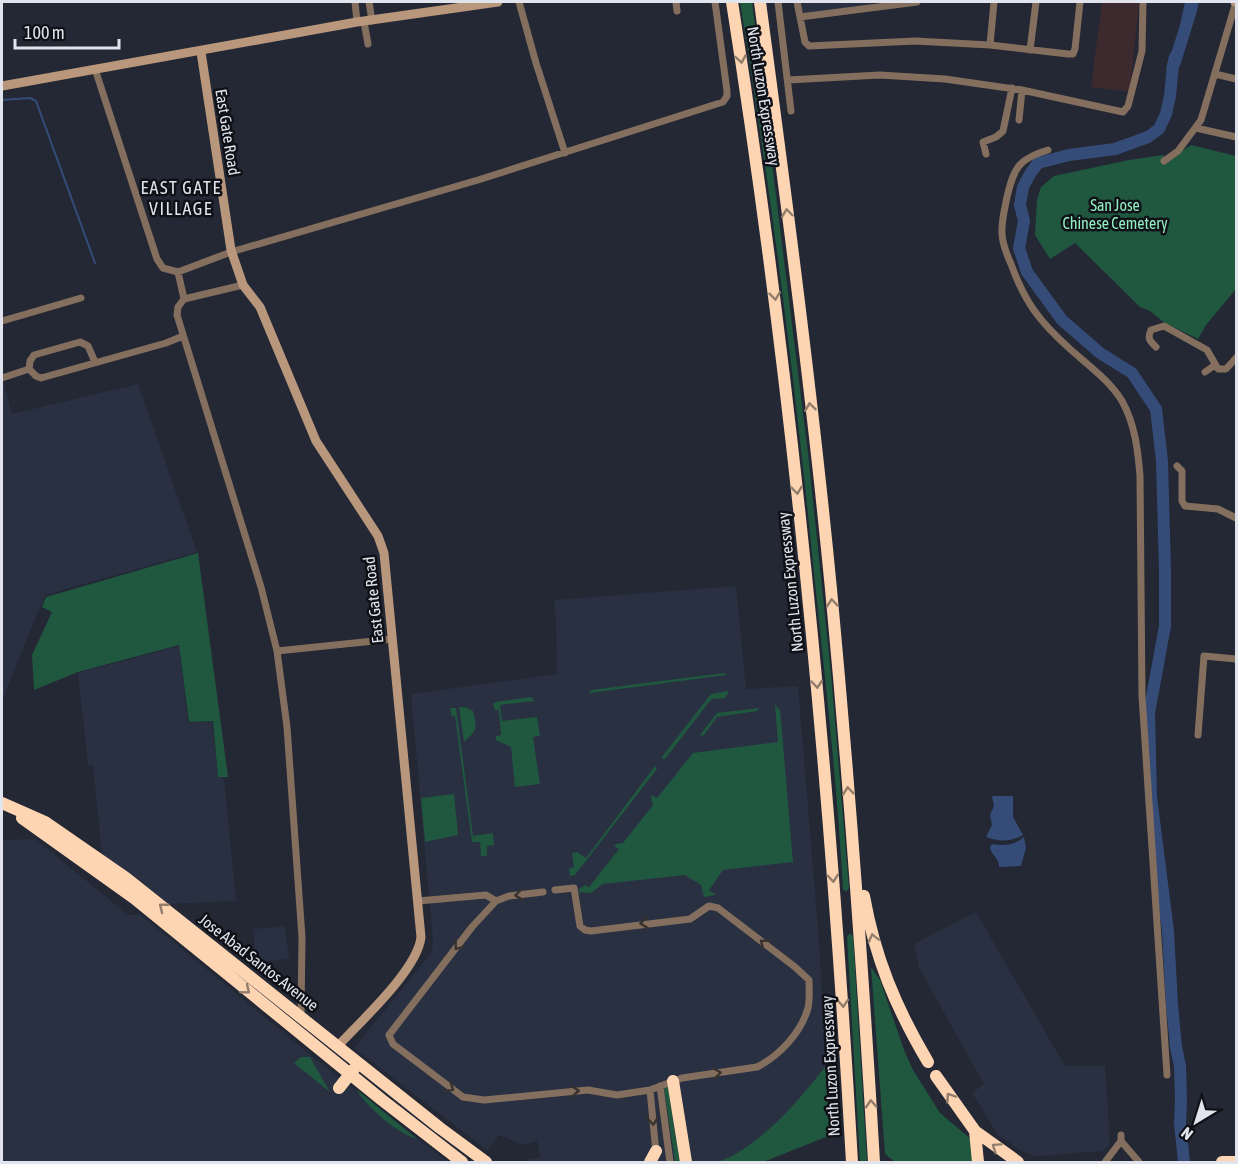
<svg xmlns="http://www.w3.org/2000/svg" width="1238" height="1164" font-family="'Asap Condensed',sans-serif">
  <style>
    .built { fill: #293042 }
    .education { fill: #3d2a2e }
    .green { fill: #20573f }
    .water { fill: #354c79 }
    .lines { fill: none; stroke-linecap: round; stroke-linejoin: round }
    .stream { stroke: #354c79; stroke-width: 2 }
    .river { stroke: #354c79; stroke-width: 12 }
    .street { stroke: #846f5e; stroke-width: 7 }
    .secondary { stroke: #b9977c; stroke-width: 9 }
    .highway { stroke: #fed5b3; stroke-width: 12 }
    .oneway { stroke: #927d6c }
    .oneway2 { stroke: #38322f }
    .labels { text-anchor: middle; stroke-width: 5; stroke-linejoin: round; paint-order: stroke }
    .street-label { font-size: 16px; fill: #e1e4ec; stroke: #0f1116 }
    .park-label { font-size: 16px; fill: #90eec1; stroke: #0f1116 }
    .neighbourhood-label { font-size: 18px; letter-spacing: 1.5px; fill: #e1e4ec; stroke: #0f1116 }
  </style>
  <rect width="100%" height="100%" fill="#232834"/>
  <!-- built -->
  <path class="built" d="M800,2H871L872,5L802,16Z
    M2,384H4L12,414L138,384L197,552L45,595L2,700Z
    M736,586L746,689L798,686L818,928L831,1135L763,1162H527L528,1159L540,1158L537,1141L523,1145L499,1135L487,1150L354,1048L432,952L433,940L411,694L557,674L556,622L554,600Z
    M179,646L188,723L212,721L218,777L224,778L236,901L167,904L102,854L93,765H88L78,673Z
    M35,839L121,909L128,915H141L313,1057L448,1162H2V840Z
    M976,912L1065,1066H1105L1110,1143L1104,1151L1036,1156L1023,1152L998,1135L972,1093L984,1084L919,968L914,944Z
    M285,926L289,959L256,962L253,929Z"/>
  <!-- education -->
  <path class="education" d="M1102,2H1139L1130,92L1091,87Z"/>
  <!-- green -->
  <path class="green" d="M740,2H752L808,453L831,674L849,888L846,892L843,889C837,783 825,678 814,573C795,381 771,191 740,2Z
    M1191,145L1236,156V289L1206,325L1198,339L1165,323L1150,311L1140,307L1075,243L1050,259L1035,235L1037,200L1041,187L1054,176L1129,160L1163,155L1167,161Z
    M198,553L228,777H218L213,721L189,722L179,645L78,672L34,690L32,655L52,612L42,607L46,597Z
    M724,673L727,675L589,693L591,690Z
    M729,691L725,698L712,699L709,702L665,759L661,758L711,694Z
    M531,697L535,701L500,705L502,721L537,717L540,736L533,737L540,784L515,787L511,747L496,740V736L501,735L499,710H495L493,704L496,702Z
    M775,705L780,710L793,862L723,870L709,890L716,895L704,897L701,885L685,875L603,884L591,893L581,892L579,894V889L585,885L589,887L619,849L614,846L616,844L623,843L653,805L651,797L652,795L657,798L693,753L778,742Z
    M459,707H465L473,711C477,729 478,729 464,742Z
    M450,708H456L473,836L493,833L494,845L487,846V856H481L480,842H472L455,716H452Z
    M759,708L757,711L717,717L703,736L700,735L717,713Z
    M655,766L657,769L575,875L570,876L569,869L574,867L572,853L577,852L586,858Z
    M454,794L458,835L425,842L421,798Z
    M850,933L853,936L867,1162H860L847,937Z
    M871,967L880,980L904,1050L913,1070L940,1113L972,1140L973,1162H895L885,1154Z
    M301,1057H310L330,1092L294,1063Z
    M825,1067L831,1135L763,1162H697C704,1162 714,1163 720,1161C762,1145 798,1101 825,1067Z
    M668,1086L676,1141L679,1145L682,1162H675L664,1088Z
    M356,1089L417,1139C396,1133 368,1108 356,1089Z"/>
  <!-- water -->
  <path class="water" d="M1185,2H1199L1197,11L1180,66L1175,71L1166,69L1180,25Z
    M992,796H1013V817L1023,835C1011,842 999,842 986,837L992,825L990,815L994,806Z
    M1024,837L1026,848L1021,866L999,867C1000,858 991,856 990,847L992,844C1003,846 1015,845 1024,837Z"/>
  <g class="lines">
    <!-- stream -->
    <path class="stream" d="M2,100L30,98L36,101L95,263"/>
    <!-- river -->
    <path class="river" d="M1175,57L1173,65L1170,96L1166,114L1159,129L1148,137L1115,149L1069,155L1038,163L1030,174L1023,187L1020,205L1024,221L1019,248L1027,272L1062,320L1100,353L1132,373L1156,409L1162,461L1165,571V626L1149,713L1151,797L1168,931L1172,1005L1176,1047L1180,1066L1181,1099L1180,1123L1184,1162"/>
    <!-- street -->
    <path class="street" d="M355,2L357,22
      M369,2L372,21
      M519,2L536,63L565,153
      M676,2L677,11
      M778,2L791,111
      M797,2L805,42L809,46L915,41L990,45L1068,54H1073L1075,49L1080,2
      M800,17L917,2
      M364,22L368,44
      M990,45L994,2
      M1030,50L1036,2
      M95,69L157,259L163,268L178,272L231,252L478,180L723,102L727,96V91L715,2
      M1215,74L1236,79
      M788,80L880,75L945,79L1022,90L1123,112L1128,106L1142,51L1143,2
      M1019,120L1022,90
      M1196,128L1236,137
      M1048,150C1018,159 1014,168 1007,197C1005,207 1002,219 1002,229C1001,241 1006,253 1011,264C1025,303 1040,322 1070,349C1088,365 1110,381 1122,401C1135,424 1138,451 1140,476L1142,696L1167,1075
      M986,154L983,142L996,137L1003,131L1012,88
      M1164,161L1178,151L1201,120L1236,2
      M178,272L184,299
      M243,285L184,299L178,307L177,315L261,587L277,651L287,727L302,937L301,1016
      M2,321L81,298
      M1156,347C1150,341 1147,339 1151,330L1164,326L1207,350L1218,369H1226L1236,358
      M29,369L36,376L41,378L166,343L183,336
      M29,369L30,361L34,355L80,342L88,346L95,362
      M1205,372L1215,365
      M2,378L29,369
      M1177,466L1182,471V501L1185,506L1218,509L1236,518
      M277,651L393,639
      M1198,735L1204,656L1236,659
      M543,892L509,896L496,901L472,927L389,1035L393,1044L463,1097L484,1100L588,1090L617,1095L650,1090L682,1078L757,1067C779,1056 801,1033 808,1008C810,999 809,989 809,980L795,967L718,908L709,906L690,919L591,931L585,930L580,926L574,888L555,890
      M418,901L486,895L496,901
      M660,1086L670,1162
      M650,1090L656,1153
      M1121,1141L1139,1162
      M1105,1162L1121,1141V1135"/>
    <!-- secondary -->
    <path class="secondary" d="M1235,2H1236
      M201,52L231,250L243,285L260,307L316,441L378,536L384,553L421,937C418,969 361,1021 338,1046
      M2,86L357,22L498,2"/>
    <!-- highway -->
    <path class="highway" d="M732,2C793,386 830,774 852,1162
      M760,2C786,197 812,393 831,589C849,780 863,971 874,1162
      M2,803L45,822L126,878L440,1128L486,1162
      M22,818L134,898L382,1100L462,1162
      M864,896C875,958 896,1008 928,1062
      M936,1076L975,1131L1018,1162
      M673,1081L686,1162
      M339,1088L354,1069
      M975,1131L978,1162
      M650,1162L656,1151
      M1222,1162H1236"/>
  </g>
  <!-- one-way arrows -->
  <defs><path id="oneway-chevron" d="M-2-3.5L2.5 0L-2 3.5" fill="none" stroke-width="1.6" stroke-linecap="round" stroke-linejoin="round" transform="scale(1.5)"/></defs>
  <g class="oneway">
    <use href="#oneway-chevron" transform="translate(741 59) rotate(81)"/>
    <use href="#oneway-chevron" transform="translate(787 213) rotate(-97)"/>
    <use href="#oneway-chevron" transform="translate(775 296) rotate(83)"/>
    <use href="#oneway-chevron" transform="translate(810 407) rotate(-97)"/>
    <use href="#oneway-chevron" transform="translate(797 490) rotate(84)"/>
    <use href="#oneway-chevron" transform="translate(832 603) rotate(-95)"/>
    <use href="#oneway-chevron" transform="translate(817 684) rotate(85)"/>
    <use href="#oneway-chevron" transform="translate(848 791) rotate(-96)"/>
    <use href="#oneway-chevron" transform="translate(833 878) rotate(85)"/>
    <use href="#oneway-chevron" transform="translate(163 907) rotate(-141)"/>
    <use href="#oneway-chevron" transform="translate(873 938) rotate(-104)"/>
    <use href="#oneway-chevron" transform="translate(246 990) rotate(39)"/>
    <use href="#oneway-chevron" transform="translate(843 1003) rotate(87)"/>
    <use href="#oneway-chevron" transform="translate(950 1097) rotate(-124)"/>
    <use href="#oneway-chevron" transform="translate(871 1104) rotate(-93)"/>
    <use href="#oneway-chevron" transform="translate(996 1147) rotate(-145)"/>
  </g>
  <g class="oneway2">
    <use href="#oneway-chevron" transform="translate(519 895) rotate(172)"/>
    <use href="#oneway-chevron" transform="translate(644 923) rotate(174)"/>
    <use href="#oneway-chevron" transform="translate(764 943) rotate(-142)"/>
    <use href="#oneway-chevron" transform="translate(458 946) rotate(128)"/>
    <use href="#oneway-chevron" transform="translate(717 1073) rotate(-8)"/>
    <use href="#oneway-chevron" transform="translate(450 1088) rotate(35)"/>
    <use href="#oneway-chevron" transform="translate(575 1091) rotate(-4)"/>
    <use href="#oneway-chevron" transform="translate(653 1121) rotate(84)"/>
  </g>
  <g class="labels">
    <!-- street labels -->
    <g class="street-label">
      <text transform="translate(764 96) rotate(81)" y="6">North Luzon Expressway</text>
      <text transform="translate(228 132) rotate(81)" y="6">East Gate Road</text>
      <text transform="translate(790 582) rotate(-96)" y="6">North Luzon Expressway</text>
      <text transform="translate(373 600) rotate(-96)" y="6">East Gate Road</text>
      <text transform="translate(259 962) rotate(38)" y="6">Jose Abad Santos Avenue</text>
      <text transform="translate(830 1066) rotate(-93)" y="6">North Luzon Expressway</text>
    </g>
    <!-- park labels -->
    <g class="park-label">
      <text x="1115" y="211">San Jose<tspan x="1115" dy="18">Chinese Cemetery</tspan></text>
    </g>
    <!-- neighbourhood labels -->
    <g class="neighbourhood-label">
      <text x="181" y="194">EAST GATE<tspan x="181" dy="21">VILLAGE</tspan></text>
    </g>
  </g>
  <!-- border -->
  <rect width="1238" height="1164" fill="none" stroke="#e1e4ec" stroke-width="6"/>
  <!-- north arrow -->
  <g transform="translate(1196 1122) rotate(218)" stroke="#0f1116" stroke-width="4.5" paint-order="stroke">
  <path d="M0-4.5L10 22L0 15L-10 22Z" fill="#e1e4ec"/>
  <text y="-9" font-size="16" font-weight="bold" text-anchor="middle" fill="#e1e4ec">N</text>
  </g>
  <!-- scale -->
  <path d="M15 39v9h104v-9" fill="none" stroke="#e1e4ec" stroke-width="3"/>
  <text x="24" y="39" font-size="18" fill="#e1e4ec" stroke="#0f1116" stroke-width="4.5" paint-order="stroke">100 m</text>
</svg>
